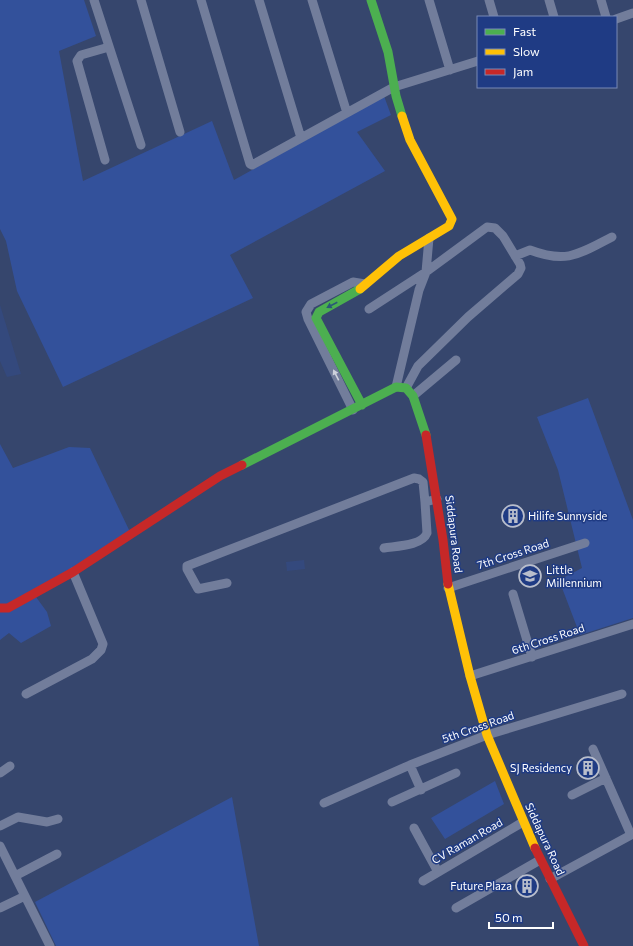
<svg xmlns="http://www.w3.org/2000/svg" width="633" height="946" font-family="Commissioner,sans-serif">
  <style>
    .green { fill: #33519b }
    .water { fill: #34497d }
    .lines { fill: none; stroke-linecap: round; stroke-linejoin: round }
    .street { stroke: #727d9b; stroke-width: 9 }
    .fast { stroke: #4caf50; stroke-width: 9 }
    .slow { stroke: #ffc107; stroke-width: 9 }
    .jam { stroke: #c62828; stroke-width: 9 }
    .oneway { fill: #2a5877 }
    .oneway2 { fill: #ced2dc }
    .labels { text-anchor: middle; stroke-width: 3; stroke-linejoin: round; paint-order: stroke }
    .poi-label { font-size: 11px; fill: #fff; stroke: #1f3b84; text-anchor: start }
    .street-label { font-size: 11px; fill: #fff; stroke: #1f3b84 }
  </style>
  <rect width="100%" height="100%" fill="#36466d"/>
  <!-- green -->
  <path class="green" d="M0,0H84L96,36L59,51L83,181L212,121L234,180L384,96L391,115L357,132L385,171L230,255L253,298L63,387L17,291L6,241L0,229Z
    M588,398L633,520V618L580,635L559,580L582,568L558,470L537,417Z
    M0,444L13,468L69,447L90,448L130,532L36,597L47,612L51,626L21,643L9,633L0,640Z
    M495,781L504,804L445,839L431,818Z
    M232,797L259,946H56L35,902Z"/>
  <!-- water -->
  <path class="water" d="M0,305L21,374L7,377L0,361Z
    M304,560L305,569L287,571L286,562Z"/>
  <g class="lines">
    <!-- street -->
    <path class="street" d="M94,0L141,145
      M141,0L180,132
      M201,0L250,164L252,165L394,87L478,61
      M259,0L301,138
      M312,0L347,113
      M429,0L450,70
      M489,0L494,17
      M549,0L554,17
      M601,0L606,17
      M616,19L633,13
      M105,160L77,61L81,55L109,47
      M515,256L530,250C567,264 579,254 612,237
      M369,309L426,272L487,227L495,228L503,236L520,264L521,268L518,274L468,317L418,366L406,388
      M396,387L419,290L426,272L429,238
      M413,396L456,360
      M353,410L308,319L306,312L311,304L353,282L365,284
      M384,548C396,546 422,546 427,533L425,502
      M227,583L198,589L187,569V566L414,478L419,479L423,482L425,502L437,499
      M448,588L585,543
      M513,594L532,657
      M470,676L633,624
      M26,694L92,659L101,650L103,644L73,572
      M410,765L421,790
      M0,773L10,766
      M572,795L606,778
      M392,802L456,773
      M324,803L410,765L487,735L622,694
      M0,826L18,817L47,822L58,819
      M414,828L438,872
      M0,846L50,946
      M15,876L57,854
      M550,879L631,835L593,749
      M423,881L523,822
      M0,908L25,896
      M456,908L540,860"/>
    <!-- fast -->
    <path class="fast" d="M371,0L388,52L396,96L402,116
      M360,289L319,312L316,318L362,405
      M242,465L396,387L406,388L413,396L426,435"/>
    <!-- slow -->
    <path class="slow" d="M360,289L399,256L449,226L452,219L410,140L402,116
      M448,584L470,676L487,735L535,848"/>
    <!-- jam -->
    <path class="jam" d="M426,435L443,540L448,584
      M0,608H8L73,572L220,476L242,465
      M535,848L584,946"/>
  </g>
  <!-- one-way arrows -->
  <defs><path id="oneway-solid" d="M-6-.8H1V-3.2L6.5 0L1 3.2V.8H-6Z"/></defs>
  <use class="oneway" href="#oneway-solid" transform="translate(332 305) rotate(153)"/>
  <use class="oneway2" href="#oneway-solid" transform="translate(336 375) rotate(-117)"/>
  <!-- icons -->
  <defs>
    <g id="building-ring" transform="scale(1.15)"><circle r="9.5" fill="#1f3b84" stroke="#b9becc" stroke-width="1.5"/><path d="M-4-6H4V6H1V3H-1V6H-4ZM-2.5-4.3h1.7v1.8h-1.7ZM.8-4.3h1.7v1.8H.8ZM-2.5-1h1.7V.8h-1.7ZM.8-1h1.7V.8H.8Z" fill="#b9becc"/></g>
    <g id="school-ring" transform="scale(1.15)"><circle r="9.5" fill="#1f3b84" stroke="#b9becc" stroke-width="1.5"/><path d="M0-5L7-2L0 1L-7-2ZM-4 1L0 2.5L4 1V4Q0 6-4 4Z" fill="#b9becc"/></g>
  </defs>
  <g fill-rule="evenodd">
    <use href="#building-ring" x="513" y="516"/>
    <use href="#school-ring" x="530" y="576"/>
    <use href="#building-ring" x="588" y="768"/>
    <use href="#building-ring" x="527" y="886"/>
  </g>
  <g class="labels">
    <!-- poi labels -->
    <g class="poi-label">
      <text x="528" y="520">Hilife Sunnyside</text>
      <text x="546" y="574">Little<tspan x="546" dy="13">Millennium</tspan></text>
      <text x="572" y="772" text-anchor="end">SJ Residency</text>
      <text x="512" y="890" text-anchor="end">Future Plaza</text>
    </g>
    <!-- street labels -->
    <g class="street-label">
      <text transform="translate(454 534) rotate(83)" y="4">Siddapura Road</text>
      <text transform="translate(513 554) rotate(-18)" y="4">7th Cross Road</text>
      <text transform="translate(548 639) rotate(-18)" y="4">6th Cross Road</text>
      <text transform="translate(478 727) rotate(-19)" y="4">5th Cross Road</text>
      <text transform="translate(545 839) rotate(65)" y="4">Siddapura Road</text>
      <text transform="translate(467 841) rotate(-30)" y="4">CV Raman Road</text>
    </g>
  </g>
  <!-- legend -->
  <rect x="477" y="16" width="140" height="72" fill="#1f3b84" stroke="#7989b5"/>
  <rect x="485" y="29" width="20" height="6" fill="#4caf50" stroke="#7989b5"/>
  <text x="513" y="36" font-size="12" fill="#ffffff">Fast</text>
  <rect x="485" y="49" width="20" height="6" fill="#ffc107" stroke="#7989b5"/>
  <text x="513" y="56" font-size="12" fill="#ffffff">Slow</text>
  <rect x="485" y="69" width="20" height="6" fill="#c62828" stroke="#7989b5"/>
  <text x="513" y="76" font-size="12" fill="#ffffff">Jam</text>
  <!-- scale -->
  <path d="M489 922v6h64v-6" fill="none" stroke="#ffffff" stroke-width="2"/>
  <text x="495" y="922" font-size="12" fill="#ffffff" stroke="#1f3b84" stroke-width="3" paint-order="stroke">50 m</text>
</svg>
